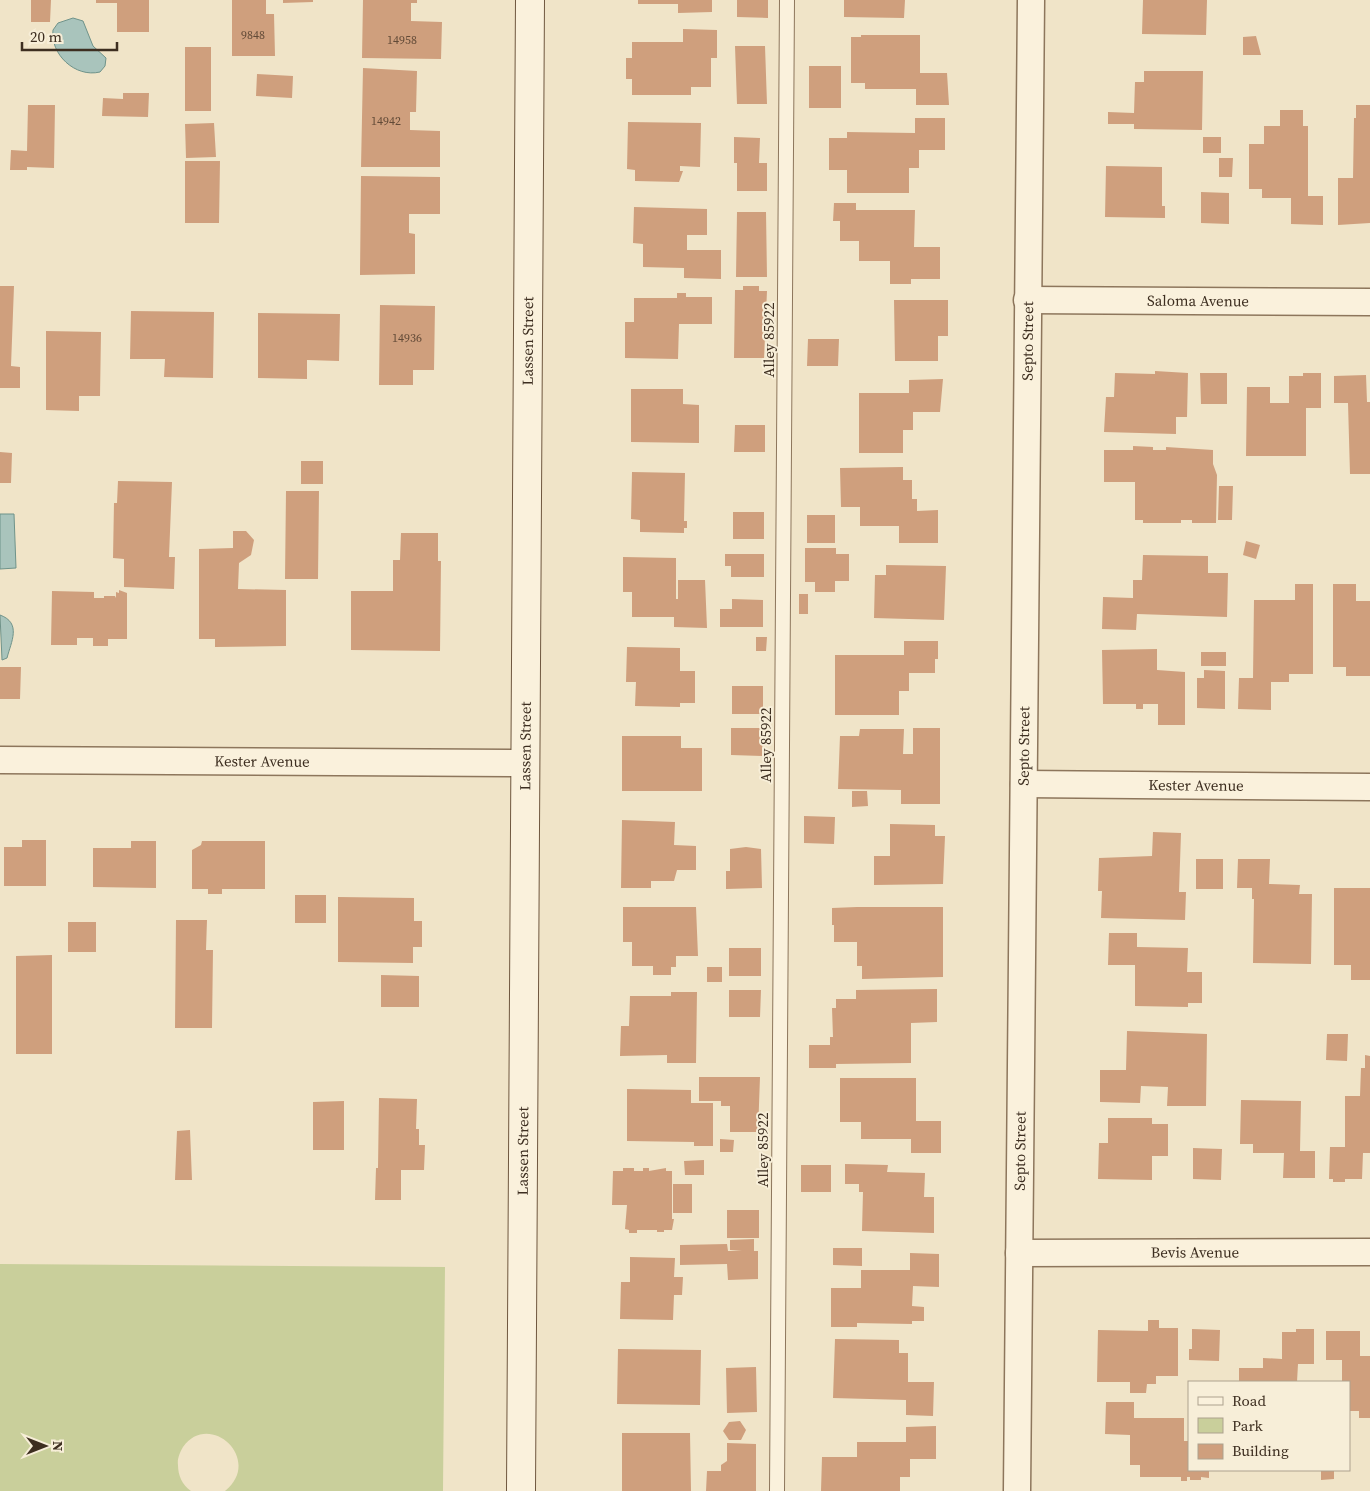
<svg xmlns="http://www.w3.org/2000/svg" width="1370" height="1491" font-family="'Source Serif 4',serif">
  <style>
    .green { fill: #c9cf9b }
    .water { fill: #a9c4bc; stroke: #6f938a }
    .building { fill: #cf9f7d }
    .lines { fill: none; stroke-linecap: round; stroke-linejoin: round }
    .lane-casing { stroke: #8d765c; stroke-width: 16 }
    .street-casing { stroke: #8d765c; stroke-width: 29 }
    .secondary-casing { stroke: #6f573f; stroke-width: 30 }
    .lane { stroke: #faf1dc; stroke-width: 14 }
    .street { stroke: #faf1dc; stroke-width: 26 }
    .secondary { stroke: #faf1dc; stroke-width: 28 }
    .labels { text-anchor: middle; stroke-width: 4; stroke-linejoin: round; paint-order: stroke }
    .number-label { font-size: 12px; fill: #624a37 }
    .street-label { font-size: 15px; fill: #3d2e20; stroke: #f7eed8 }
  </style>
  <rect width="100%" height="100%" fill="#f0e4c8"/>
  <!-- green -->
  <path class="green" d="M0,1264L445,1267L443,1491H225C264,1459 209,1410 183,1447C180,1452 177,1459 178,1465C178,1475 182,1485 191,1491H0Z"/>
  <!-- water -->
  <path class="water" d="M73,18L83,21L93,46L106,58L105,66L100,72C75,78 50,54 53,30L58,23Z
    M0,514H14L16,568L0,569Z
    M0,615C22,623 11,642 7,658L2,660Z"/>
  <!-- building -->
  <path class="building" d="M31,0H51L50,22H31Z
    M96,0H149V32H117V3H96Z
    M232,0H266V14H274L275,56H232Z
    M283,0H313V2L283,3Z
    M363,0H417V3H411V21L442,22L441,59L362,58Z
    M638,0H712V12L678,13V4H638Z
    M737,0H768V18L737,17Z
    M844,0H905L904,18L844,17Z
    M1143,0H1207L1206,35L1142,34Z
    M683,29L717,30V58H711V87H691V95H632V79H626V58H632V42H683Z
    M861,35H920V73H947L949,105H916V89H865V83H851V37H861Z
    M1256,36L1261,55H1243V37Z
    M735,46H765L767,104H737Z
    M185,47H211V111H185Z
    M809,66H841V108H809Z
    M363,68L417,71L416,112H410V130L440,131V167H361Z
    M1144,71H1203L1202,130L1134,129V124H1108V112L1134,113L1135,82H1144Z
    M257,74L293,76L292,98L256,96Z
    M123,93H149L148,117L102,116L103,98L123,99Z
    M28,105H55L54,168L27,167V170H10L11,150L27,151Z
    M1356,105H1370V223L1338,225V178H1353L1354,118H1356Z
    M1280,110H1303V126H1308V196H1323V225L1291,224V198H1262V189H1249V144H1264V126H1280Z
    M915,118H945V150H919V168H909V193H847V170H829V138H847V132L915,133Z
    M628,122L701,123L700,167L680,166V171H683L679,182L635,181V170L627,169Z
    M214,123L216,157L186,158L185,124Z
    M734,137L760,138L759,163H767V191H737V163H734Z
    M1203,137H1221V153H1203Z
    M1219,158H1233L1232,177H1219Z
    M185,161H220L219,223H185Z
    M1106,166L1162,167V206H1165V218L1105,217Z
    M361,176L440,177V214H409V233L415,234V274L360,275Z
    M1201,192L1229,193V224L1201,223Z
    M834,203H856V210H915L914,247H940V279H911V284H890V261H859V241H840V221H833Z
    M634,207L707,209V235H687V250H721V279L684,278V268L643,267V244L633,243Z
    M737,212H766L767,277H736Z
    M0,286H14L11,366L20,367V388H0Z
    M743,286H759V291H767L764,358H734L735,290H743Z
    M677,293H686V297H712V324H679L678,359L625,358V322H634V298H677Z
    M894,300H948V336H938V361H895Z
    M380,305L435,306L434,370H413V385H379Z
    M131,311L214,312L213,378L164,377L165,359H130Z
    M258,313L340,314L339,361L307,360V379L258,378Z
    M46,331L101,332L100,396H79V411L46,410Z
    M808,339H839L838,366H807Z
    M1155,371L1188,373L1187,417H1176V434L1104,432L1106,397H1114L1115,373L1155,374Z
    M1200,373H1227V404H1201Z
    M1303,373H1321V408H1306V456H1246L1247,387H1270V403H1289V376H1303Z
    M1366,375L1367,402H1370V474H1350L1348,403H1334V376Z
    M943,379L940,412H913V430H903V453H859V393H909V380Z
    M631,389H683V404L699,405V443L631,442Z
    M735,425H765V452H734Z
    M1133,446L1153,447V450H1166V447L1213,450V464L1217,475L1216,523H1192V520H1181V523H1143V520H1135V482H1104V450H1133Z
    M0,452L12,453L11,483H0Z
    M301,461H323V484H301Z
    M903,467V480H912V499H917V511L938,510V543H899V526H860V507H841L840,468Z
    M632,472L685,473L684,521H687V528H684V533L640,532V520L631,519Z
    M118,481L172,482L169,557H175L174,589L124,587V559L113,558L114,503H117Z
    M1219,486H1233L1232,520H1218Z
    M286,491H319L318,579H285Z
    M733,512H764V539H733Z
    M807,515H835V543H807Z
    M233,531H246L254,540L251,555L239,563L238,589L286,590V646L215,647V639H199V549L233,548Z
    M401,533H438V561H441L440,651L351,650V591H393V560H400Z
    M1246,541L1260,545L1256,559L1243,555Z
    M805,548H836V554H849V581H835V592H815V582H805Z
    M725,554H764V577H731V566H725Z
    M1143,555L1208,556V573H1228L1227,617L1137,614L1136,630L1102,629L1103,597L1133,598V580H1142Z
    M623,557L676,558V599H678V580H705L707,628L674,627V617H632V592H623Z
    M886,565L946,566L944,620L874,618L875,575H886Z
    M1295,584H1313V674H1289V682H1271V710L1238,709L1239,678H1253L1254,600H1295Z
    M1333,584H1356V601H1370V676H1346V667H1333Z
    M119,590L127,593V639H108V646H93V638H77V645H51L52,591L94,592V598H104V596H115L116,598V592L119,593Z
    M799,594H808V614H799Z
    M732,599L763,600V627H720V609H732Z
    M756,637H767L766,651H756Z
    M904,641H938V659H935V673H909V691H899V715H835V655H904Z
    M627,647L680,648V671H695V703H680V707L635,706L636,682H626Z
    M1157,649V670L1185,672V725H1158V704H1143V709H1136V704H1103L1102,650Z
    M1201,652H1226V666H1201Z
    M0,667H21L20,699H0Z
    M1204,670L1225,671V709L1197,708V678H1204Z
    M732,686H763V714H732Z
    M731,728H763L762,756L731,755Z
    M913,728H940V804H901V790L838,789L840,736H859L860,729H904L903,754H913Z
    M622,736H681V748H702V791H622Z
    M852,791H867L868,806L852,807Z
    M804,816L835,817L834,844L804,843Z
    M622,820L675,822L674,845L696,846V870H677L674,881H651V888H621Z
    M890,824L935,825V836H945L943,884L874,885V856H890Z
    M1153,832L1181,833L1179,892H1186L1185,920L1101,918L1102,891H1098L1099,858L1152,856Z
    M22,840H46V886H4V847H22Z
    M131,841H156V888L93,887V848H131Z
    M202,841H265V889H222V894H208V889H192V850L201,845Z
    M746,847L761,849L762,888L726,889V871H730V849Z
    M1196,859H1223V889H1196Z
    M1238,859H1270L1269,884L1300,885L1299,894H1312L1311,964L1253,963L1254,899H1252V888H1237Z
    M1334,888H1370V980H1351V965H1334Z
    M295,895H326V923H295Z
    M338,897L414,898V921H422V947H413V963L338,962Z
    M623,907H696L698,956H676V967H671V975H653V966H632V942H623Z
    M857,907H943V977L862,979V966H857V942H834V925H832V908Z
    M176,920H207L206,950H213L212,1028H175Z
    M68,922H96V952H68Z
    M1109,933H1137V947L1188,948L1187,972H1202V1003H1188V1007L1135,1006V965H1108Z
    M729,948H761V976H729Z
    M52,955V1054H16V956Z
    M707,967H722V982H707Z
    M381,975L419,976V1007H381Z
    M937,989V1022L911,1023V1063L836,1064V1068H809V1045H830V1037H833L832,1008H836V999H856V990Z
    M729,990H761L760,1017H729Z
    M671,992H697L696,1063H667V1055L620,1056L621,1026H629L630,996H671Z
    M1127,1031L1207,1034L1206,1106H1167L1168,1087L1141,1086L1140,1103L1100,1102V1070H1126Z
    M1327,1034H1348L1347,1061L1326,1060Z
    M1365,1055L1370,1056V1153H1363L1362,1179H1345V1182H1333V1179H1329L1330,1147H1345V1096H1360L1361,1068H1365Z
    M699,1077H760L758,1132H730V1106H721V1101H699Z
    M840,1078H916V1121H941V1153H911V1139H861V1122H840Z
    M627,1089L691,1090V1103H713V1146H694V1142L627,1141Z
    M379,1098L417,1099L416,1129H419V1145H425L424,1170H401V1200H375L376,1168H378Z
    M1241,1100L1301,1101L1300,1151H1315V1178H1283L1284,1153H1253V1144H1240Z
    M344,1101V1150H313V1102Z
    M1108,1118H1152V1124H1168V1156H1152V1180L1098,1179L1099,1143H1108Z
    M190,1130L192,1180H175L177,1131Z
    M720,1139L734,1140L733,1152H720Z
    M1193,1148L1222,1149L1221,1180L1193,1179Z
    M704,1160V1175H685L684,1161Z
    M845,1164L888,1165L887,1172L925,1173L924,1197H934V1233L862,1231L863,1192H859V1184H845Z
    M801,1165H831V1192H801Z
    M623,1168H634V1171H643V1168H649V1171L666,1168V1171H672V1219H674L672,1230H664V1232H657V1230H637V1233H629V1230L625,1229L627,1205H612L613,1171H623Z
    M673,1184H692V1213H673Z
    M727,1210H759V1238H727Z
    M754,1239V1251H758V1279L728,1280L727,1264L680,1265V1245L727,1244L728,1251H742L730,1250V1240Z
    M833,1248H862V1266L833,1265Z
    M910,1253L939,1254V1287L913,1286L912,1306L924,1307V1321H912V1324L857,1323V1327H831V1288H861V1270H910Z
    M630,1257L675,1258L674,1277H683L682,1295H674L673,1320L620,1319L621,1282H630Z
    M1148,1320H1159V1328H1178V1376H1156V1384H1147L1146,1393H1130V1382H1097L1098,1330L1148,1331Z
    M1192,1329L1220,1330L1219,1361L1189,1360V1349H1192Z
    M1296,1329H1314V1364H1298L1297,1382H1239V1368H1263V1358L1282,1359V1332H1296Z
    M1326,1331H1360V1356H1370V1418H1359V1411H1349V1382H1342V1360H1326Z
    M835,1339L899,1340V1353H908V1382H934L933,1416L906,1415V1400L833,1398Z
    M618,1349L701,1350L700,1405L617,1404Z
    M756,1367L757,1412L727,1413L726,1368Z
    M1106,1402H1134V1418H1184V1441H1189V1470H1209V1478L1201,1477V1480H1190V1477H1187V1481H1181V1477H1140V1465H1130V1435L1105,1434Z
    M740,1421L746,1430L741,1440H729L723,1431L729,1422Z
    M936,1426V1459H910V1477H900V1491H821L822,1457H857V1442H906V1427Z
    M622,1433H690L691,1491H622Z
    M727,1443L756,1444V1491H706L707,1471H721V1465L727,1461Z
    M1321,1470H1334V1479L1321,1480Z"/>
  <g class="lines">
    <!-- lane casing -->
    <g class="lane-casing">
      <path id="lane" d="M777,1491L787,0"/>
    </g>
    <!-- street casing -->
    <g class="street-casing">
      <g id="street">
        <path id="s1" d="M1027,300L1370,302"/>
        <path id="s2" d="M0,760L524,763"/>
        <path id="s3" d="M1024,784L1370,787"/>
        <path id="s4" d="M1019,1253L1370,1252"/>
        <path id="s5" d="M1017,1491L1031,0"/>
      </g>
    </g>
    <!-- secondary casing -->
    <g class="secondary-casing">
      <g id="secondary">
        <path id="s6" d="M521,1491L530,0"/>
      </g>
    </g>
    <!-- lane -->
    <use href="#lane" class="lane"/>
    <!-- street -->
    <use href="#street" class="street"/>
    <!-- secondary -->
    <use href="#secondary" class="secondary"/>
  </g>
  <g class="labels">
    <!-- number labels -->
    <g class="number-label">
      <text x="253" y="39">9848</text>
      <text x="402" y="44">14958</text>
      <text x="386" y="125">14942</text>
      <text x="407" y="342">14936</text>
    </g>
    <!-- street labels -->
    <g class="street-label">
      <text dy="5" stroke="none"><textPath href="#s1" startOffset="171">Saloma Avenue</textPath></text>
      <text transform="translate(769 340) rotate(-90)" y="5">Alley 85922</text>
      <text dy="5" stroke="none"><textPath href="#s6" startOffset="1150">Lassen Street</textPath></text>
      <text dy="5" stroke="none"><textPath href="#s5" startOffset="1150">Septo Street</textPath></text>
      <text dy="5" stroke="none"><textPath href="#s6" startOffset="745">Lassen Street</textPath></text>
      <text transform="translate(766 745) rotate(-90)" y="5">Alley 85922</text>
      <text dy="5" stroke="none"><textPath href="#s5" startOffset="745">Septo Street</textPath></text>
      <text dy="5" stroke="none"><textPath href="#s2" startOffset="262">Kester Avenue</textPath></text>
      <text dy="5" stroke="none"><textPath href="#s3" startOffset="172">Kester Avenue</textPath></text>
      <text dy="5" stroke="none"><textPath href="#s6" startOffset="340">Lassen Street</textPath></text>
      <text transform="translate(763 1150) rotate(-90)" y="5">Alley 85922</text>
      <text dy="5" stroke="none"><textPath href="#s5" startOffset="340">Septo Street</textPath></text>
      <text dy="5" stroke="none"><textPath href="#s4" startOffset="176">Bevis Avenue</textPath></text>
    </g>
  </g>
  <!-- legend -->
  <rect x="1188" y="1381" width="162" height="90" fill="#f7eed8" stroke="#ada18e"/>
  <rect x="1198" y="1397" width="25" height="8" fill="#faf1dc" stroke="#ada18e"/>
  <text x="1232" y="1406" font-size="15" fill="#3d2e20">Road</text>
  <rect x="1198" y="1418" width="25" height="15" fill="#c9cf9b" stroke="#ada18e"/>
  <text x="1232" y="1431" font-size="15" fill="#3d2e20">Park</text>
  <rect x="1198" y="1444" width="25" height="15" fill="#cf9f7d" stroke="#ada18e"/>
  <text x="1232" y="1456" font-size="15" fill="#3d2e20">Building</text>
  <!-- north arrow -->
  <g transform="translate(45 1446) rotate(90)" stroke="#f7eed8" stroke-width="4" paint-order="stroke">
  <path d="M0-4L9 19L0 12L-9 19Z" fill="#3d2e20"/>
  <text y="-8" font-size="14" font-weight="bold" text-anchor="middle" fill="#3d2e20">N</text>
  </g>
  <!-- scale -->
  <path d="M22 42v8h95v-8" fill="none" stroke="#3d2e20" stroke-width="2.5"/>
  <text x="30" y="42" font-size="15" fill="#3d2e20" stroke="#f7eed8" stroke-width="4" paint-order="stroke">20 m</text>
</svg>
